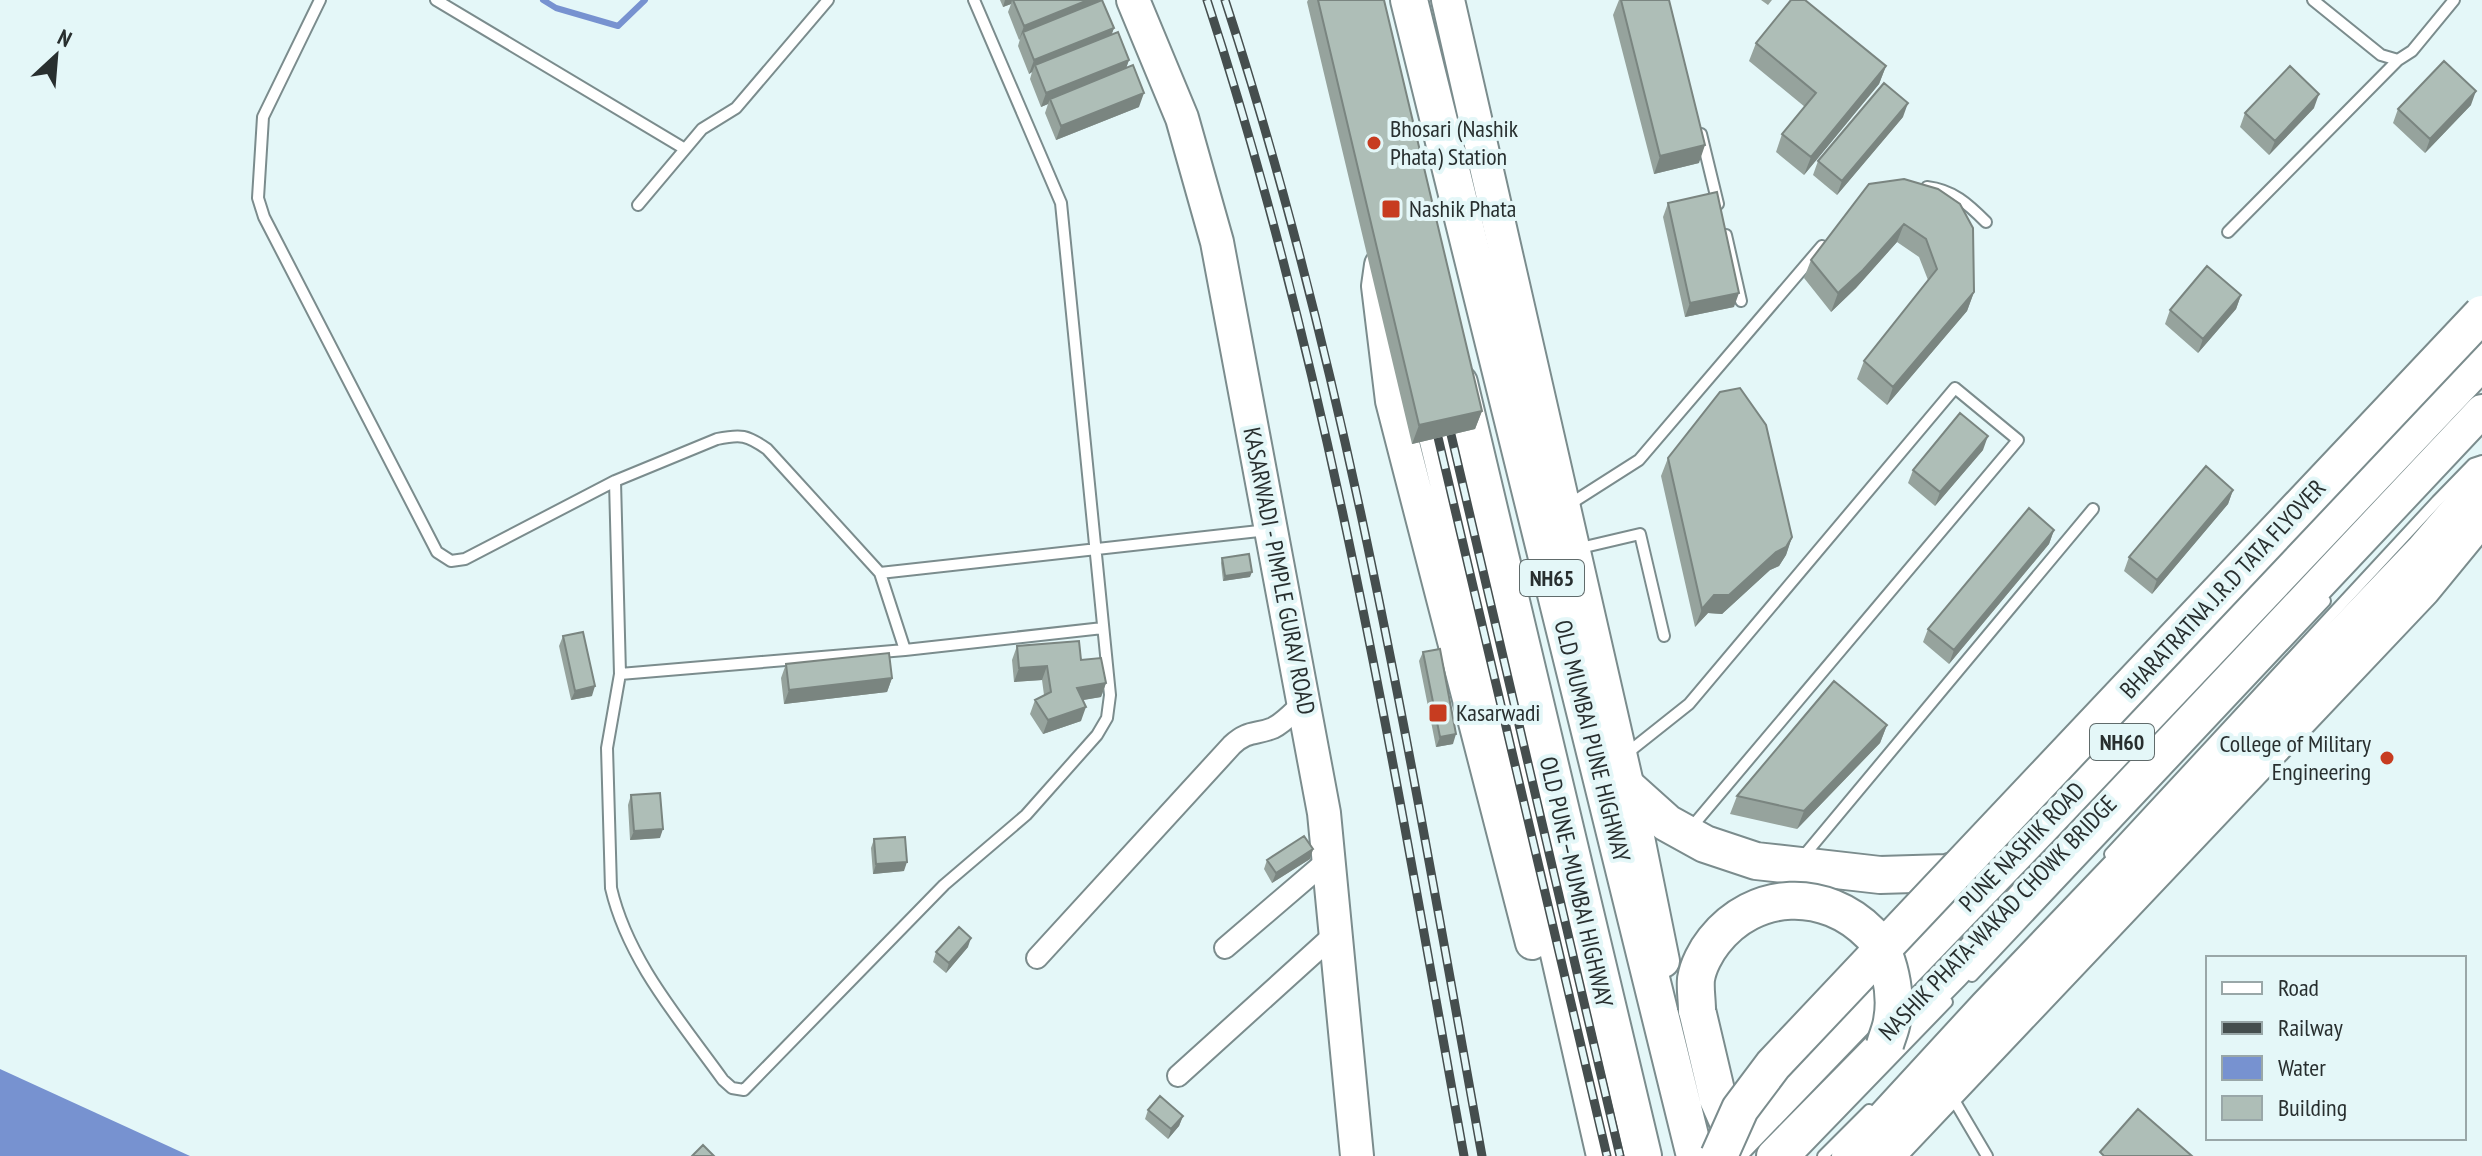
<svg xmlns="http://www.w3.org/2000/svg" width="2482" height="1156" font-family="'PT Sans Narrow',sans-serif">
  <style>
    .water { fill: #7792d0 }
    .lines { fill: none; stroke-linecap: round; stroke-linejoin: round }
    .stream { stroke: #7792d0; stroke-width: 6 }
    .lane-casing { stroke: #7b8c8d; stroke-width: 14 }
    .street-casing { stroke: #7b8c8d; stroke-width: 24 }
    .primary-casing { stroke: #7b8c8d; stroke-width: 36 }
    .highway-casing { stroke: #7b8c8d; stroke-width: 40 }
    .lane { stroke: #fff; stroke-width: 10 }
    .street { stroke: #fff; stroke-width: 20 }
    .primary { stroke: #fff; stroke-width: 32 }
    .highway { stroke: #fff; stroke-width: 36 }
    .rail-casing { stroke: #454e4e; stroke-width: 9 }
    .rail { stroke: #e4f7f8; stroke-width: 6; stroke-dasharray: 18; stroke-linecap: butt }
    .highway-bridge-casing { stroke: #7b8c8d; stroke-width: 40; stroke-linecap: butt }
    .highway-bridge { stroke: #fff; stroke-width: 36 }
    .wall { fill: #96a39d }
    .shaded-wall { fill: #7a8580 }
    .building { fill: #aebeb7; stroke: #7a8580; stroke-width: 2 }
    .poi-dot { fill: #c73c20; stroke: #e4f7f8; stroke-width: 3 }
    .labels { text-anchor: middle; stroke-width: 8; stroke-linejoin: round; paint-order: stroke }
    .shield { fill: #e4f7f8; stroke: #606b6b; stroke-width: 2 }
    .shield-label { font-size: 22px; font-weight: bold; fill: #282f2f }
    .poi-label { font-size: 24px; fill: #282f2f; stroke: #e4f7f8; text-anchor: start }
    .street-label { font-size: 24px; fill: #282f2f; stroke: #e4f7f8 }
  </style>
  <rect width="100%" height="100%" fill="#e4f7f8"/>
  <!-- water -->
  <path class="water" d="M0,1069L190,1156H0Z"/>
  <g class="lines">
    <!-- stream -->
    <path class="stream" d="M543,0L556,8L618,26L645,0"/>
    <!-- lane casing -->
    <g class="lane-casing">
      <path id="lane" d="M320,0L263,117L258,198L264,217L437,552L451,561L465,559L615,481L717,439C741,434 747,435 767,449L880,573L905,650
        M436,0L685,149
        M2313,0L2381,55L2398,60L2412,51L2454,0
        M1701,134L1718,204
        M1927,187C1953,190 1968,204 1986,222
        M638,205L702,129L736,108L828,0
        M2228,232L2398,60
        M1726,235L1741,301
        M615,481L620,674L607,748L611,888C628,961 680,1020 723,1080L732,1088L744,1090L944,885L1026,815L1097,735L1107,718L1110,695L1061,203L974,0
        M1570,504L1639,460L1822,246
        M1576,549L1640,534L1664,636
        M880,573L1268,530
        M620,674L905,650L1103,628
        M1626,754L1689,704L1955,388L2018,440L1690,829
        M2110,854L2437,501L2473,464L2482,461
        M1802,858L2093,509
        M1972,976L2325,601
        M1951,1095L1987,1156
        M1798,1156L1947,1002
        M1823,1156L1869,1110"/>
    </g>
    <!-- street casing -->
    <g class="street-casing">
      <path id="street" d="M1225,948L1329,859
        M1037,958L1232,745C1248,730 1256,735 1273,728C1285,722 1294,711 1303,703
        M1178,1076L1336,933"/>
    </g>
    <!-- primary casing -->
    <g class="primary-casing">
      <path id="primary" d="M1133,0L1182,118L1217,242L1324,813L1357,1156
        M1448,0L1628,788L1663,961
        M1381,265L1378,286L1392,401L1532,943
        M1425,395L1509,743L1603,1156
        M1773,1156L1953,973L2482,411
        M1848,1156L1986,1006L2423,549L2482,481"/>
    </g>
    <!-- highway casing -->
    <g class="highway-casing">
      <path id="highway" d="M1409,0L1695,1156
        M1459,383L1643,1156
        M1628,788L1667,823L1705,844L1756,861L1880,875L1947,873L1975,863
        M1697,1010L1718,1099L1737,1142
        M1724,1156L2039,829L2482,361
        M1885,1156L2422,589L2482,516"/>
    </g>
    <!-- lane -->
    <use href="#lane" class="lane"/>
    <!-- street -->
    <use href="#street" class="street"/>
    <!-- primary -->
    <use href="#primary" class="primary"/>
    <!-- highway -->
    <use href="#highway" class="highway"/>
    <!-- rail casing -->
    <g class="rail-casing">
      <path id="rail" d="M1207,0C1330,375 1394,768 1464,1156
        M1225,0C1348,375 1412,768 1482,1156
        M1446,413L1620,1156
        M1433,416L1607,1156"/>
    </g>
    <!-- rail -->
    <use href="#rail" class="rail"/>
    <!-- highway-bridge casing -->
    <g class="highway-bridge-casing">
      <path id="highway-bridge" d="M1697,1010C1697,1000 1695,989 1696,979C1698,966 1706,951 1714,941C1754,890 1825,887 1871,934C1890,954 1897,995 1892,1021C1891,1029 1887,1037 1885,1045
        M1719,1156L1740,1109L1773,1065L2482,314"/>
    </g>
    <!-- highway-bridge -->
    <use href="#highway-bridge" class="highway-bridge"/>
  </g>
  <!-- wall -->
  <path class="wall" d="M1000,0H1099L1114,28L1111,35L1129,60L1126,68L1139,107L1056,140L1045,113L1048,104L1041,107L1030,79L1032,72L1029,74L1018,46L1020,39L1019,40L1008,12L1011,4L1003,7Z
    M1308,0H1384L1482,411L1475,429L1412,444L1307,2Z
    M1619,0H1669L1699,163L1654,174L1613,15Z
    M1761,0H1772L1768,5Z
    M1756,43L1886,66L1879,84L1804,175L1776,152L1782,134L1805,107L1749,61Z
    M2471,105L2425,153L2393,123L2398,109Z
    M2314,108L2269,155L2240,127L2245,113Z
    M1903,117L1837,195L1813,175L1818,161Z
    M1938,189L1974,292L1967,311L1887,405L1857,379L1864,361L1928,280L1919,257L1897,242L1856,288L1831,312L1804,278L1811,260Z
    M1668,203L1734,307L1685,317L1663,217Z
    M2241,295L2236,309L2198,353L2165,324L2170,310Z
    M1983,450L1935,506L1908,483L1913,470Z
    M1668,458L1792,537L1786,555L1779,566L1770,570L1722,614L1708,613L1695,627L1661,476Z
    M2233,490L2228,504L2152,594L2124,571L2129,557Z
    M2054,530L2049,544L1949,664L1923,642L1928,629Z
    M1222,558L1250,577L1223,581L1221,563Z
    M563,636L592,696L571,700L559,646Z
    M1017,646L1081,660L1106,683L1101,697L1082,700L1081,721L1043,734L1030,714L1035,700L1044,695L1042,680L1014,682L1012,660Z
    M1423,652L1453,744L1436,747L1419,661Z
    M786,664L892,678L887,692L784,704L781,678Z
    M1887,725L1880,743L1797,829L1730,814L1737,796Z
    M631,795L660,838L630,840L628,805Z
    M874,839L904,871L873,874L871,848Z
    M1313,849L1310,859L1272,883L1264,869L1267,860Z
    M968,947L946,973L933,962L936,952Z
    M1148,1110L1183,1116L1179,1126L1168,1139L1145,1119Z"/>
  <!-- shaded-wall -->
  <path class="shaded-wall" d="M1005,0H1012L1011,4L1003,7Z
    M1088,0H1099L1096,9L1023,32L1019,40L1024,26Z
    M1114,28L1109,42L1035,65L1032,72L1029,74L1034,60Z
    M1129,60L1124,74L1050,99L1048,104L1041,107L1046,93Z
    M1886,66L1879,84L1804,175L1811,157Z
    M2476,91L2471,105L2425,153L2430,139Z
    M1144,93L1139,107L1056,140L1061,126Z
    M2319,94L2314,108L2269,155L2275,141Z
    M1908,103L1903,117L1837,195L1842,181Z
    M1705,145L1699,163L1654,174L1660,156Z
    M1904,224L1897,242L1856,288L1831,312L1838,293Z
    M1974,292L1967,311L1887,405L1893,387Z
    M1739,293L1734,307L1685,317L1690,303Z
    M2241,295L2236,309L2198,353L2203,339Z
    M1482,411L1475,429L1412,444L1419,425Z
    M1988,436L1983,450L1935,506L1940,492Z
    M2233,490L2228,504L2152,594L2157,580Z
    M2054,530L2049,544L1949,664L1954,650Z
    M1792,537L1786,555L1779,566L1770,570L1722,614L1708,613L1695,627L1702,609L1714,595Z
    M1252,572L1250,577L1223,581L1225,576Z
    M1047,666L1042,680L1014,682L1019,668Z
    M892,678L887,692L784,704L789,690Z
    M1106,683L1101,697L1072,702L1077,688Z
    M595,686L592,696L571,700L575,691Z
    M1086,707L1081,721L1043,734L1048,720Z
    M1887,725L1880,743L1797,829L1804,811Z
    M1456,734L1453,744L1436,747L1440,737Z
    M663,829L660,838L630,840L634,831Z
    M1313,849L1310,859L1272,883L1276,873Z
    M907,862L904,871L873,874L876,864Z
    M971,938L968,947L946,973L949,963Z
    M1183,1116L1179,1126L1168,1139L1171,1129Z"/>
  <!-- building -->
  <path class="building" d="M1013,0H1088L1024,26Z
    M1102,0L1114,28L1034,60L1023,32Z
    M1318,0H1384L1482,411L1419,425Z
    M1621,0H1669L1705,145L1660,156Z
    M1791,0H1805L1886,66L1811,157L1782,134L1816,93L1756,43Z
    M1118,32L1129,60L1046,93L1035,65Z
    M2444,61L2476,91L2430,139L2398,109Z
    M1133,65L1144,93L1061,126L1050,99Z
    M2290,66L2319,94L2275,141L2245,113Z
    M1884,83L1908,103L1842,181L1818,161Z
    M1904,179L1938,189L1960,204L1973,228L1974,292L1893,387L1864,361L1937,269L1926,239L1904,224L1863,270L1838,293L1811,260L1869,184Z
    M1717,192L1739,293L1690,303L1668,203Z
    M2207,266L2241,295L2203,339L2170,310Z
    M1740,388L1766,425L1792,537L1786,547L1776,552L1729,595H1714L1702,609L1668,458L1720,392Z
    M1960,413L1988,436L1940,492L1913,470Z
    M2206,466L2233,490L2157,580L2129,557Z
    M2029,508L2054,530L1954,650L1928,629Z
    M1249,554L1252,572L1225,576L1222,558Z
    M583,632L595,686L575,691L563,636Z
    M1079,641L1081,660L1101,658L1106,683L1077,688L1086,707L1048,720L1035,700L1051,692L1047,666L1019,668L1017,646Z
    M1440,649L1456,734L1440,737L1423,652Z
    M889,653L892,678L789,690L786,664Z
    M1834,681L1887,725L1804,811L1737,796Z
    M660,793L663,829L634,831L631,795Z
    M1304,836L1313,849L1276,873L1267,860Z
    M905,837L907,862L876,864L874,839Z
    M959,927L971,938L949,963L936,952Z
    M1160,1096L1183,1116L1171,1129L1148,1110Z
    M2138,1109L2192,1156H2104L2100,1152Z
    M703,1145L714,1156H692Z"/>
  <!-- markers -->
  <g class="poi-dot">
    <circle cx="1374" cy="143" r="8"/>
    <rect x="1381" y="199" width="20" height="20" rx="4"/>
    <rect x="1428" y="703" width="20" height="20" rx="4"/>
    <circle cx="2387" cy="758" r="8"/>
  </g>
  <g class="labels">
    <!-- shield labels -->
    <g class="shield">
      <rect x="1520" y="560" width="64" height="36" rx="6"/>
      <rect x="2090" y="724" width="64" height="36" rx="6"/>
    </g>
    <g class="shield-label">
      <text x="1552" y="586">NH65</text>
      <text x="2122" y="750">NH60</text>
    </g>
    <!-- poi labels -->
    <g class="poi-label">
      <text x="1390" y="137">Bhosari (Nashik<tspan x="1390" dy="28">Phata) Station</tspan></text>
      <text x="1409" y="217">Nashik Phata</text>
      <text x="1456" y="721">Kasarwadi</text>
      <text x="2371" y="752" text-anchor="end">College of Military<tspan x="2371" dy="28">Engineering</tspan></text>
    </g>
    <!-- street labels -->
    <g class="street-label">
      <text transform="translate(1279 571) rotate(79)" y="8">KASARWADI - PIMPLE GURAV ROAD</text>
      <text transform="translate(2223 589) rotate(-47)" y="8">BHARATRATNA J.R.D TATA FLYOVER</text>
      <text transform="translate(1592 741) rotate(76)" y="8">OLD MUMBAI PUNE HIGHWAY</text>
      <text transform="translate(2022 847) rotate(-46)" y="8">PUNE NASHIK ROAD</text>
      <text transform="translate(1576 882) rotate(77)" y="8">OLD PUNE–MUMBAI HIGHWAY</text>
      <text transform="translate(1998 918) rotate(-46)" y="8">NASHIK PHATA-WAKAD CHOWK BRIDGE</text>
    </g>
  </g>
  <!-- legend -->
  <rect x="2206" y="956" width="260" height="184" fill="#e4f7f8" stroke="#99a7a8" stroke-width="2"/>
  <rect x="2222" y="982" width="40" height="12" fill="#ffffff" stroke="#99a7a8" stroke-width="2"/>
  <text x="2278" y="996" font-size="24" fill="#282f2f">Road</text>
  <rect x="2222" y="1022" width="40" height="12" fill="#454e4e" stroke="#99a7a8" stroke-width="2"/>
  <text x="2278" y="1036" font-size="24" fill="#282f2f">Railway</text>
  <rect x="2222" y="1056" width="40" height="24" fill="#7792d0" stroke="#99a7a8" stroke-width="2"/>
  <text x="2278" y="1076" font-size="24" fill="#282f2f">Water</text>
  <rect x="2222" y="1096" width="40" height="24" fill="#aebeb7" stroke="#99a7a8" stroke-width="2"/>
  <text x="2278" y="1116" font-size="24" fill="#282f2f">Building</text>
  <!-- north arrow -->
  <g transform="translate(56 56) rotate(26)" stroke="#e4f7f8" stroke-width="6" paint-order="stroke">
  <path d="M0-6L14 30L0 20L-14 30Z" fill="#282f2f"/>
  <text y="-12" font-size="22" font-weight="bold" text-anchor="middle" fill="#282f2f">N</text>
  </g>
</svg>
